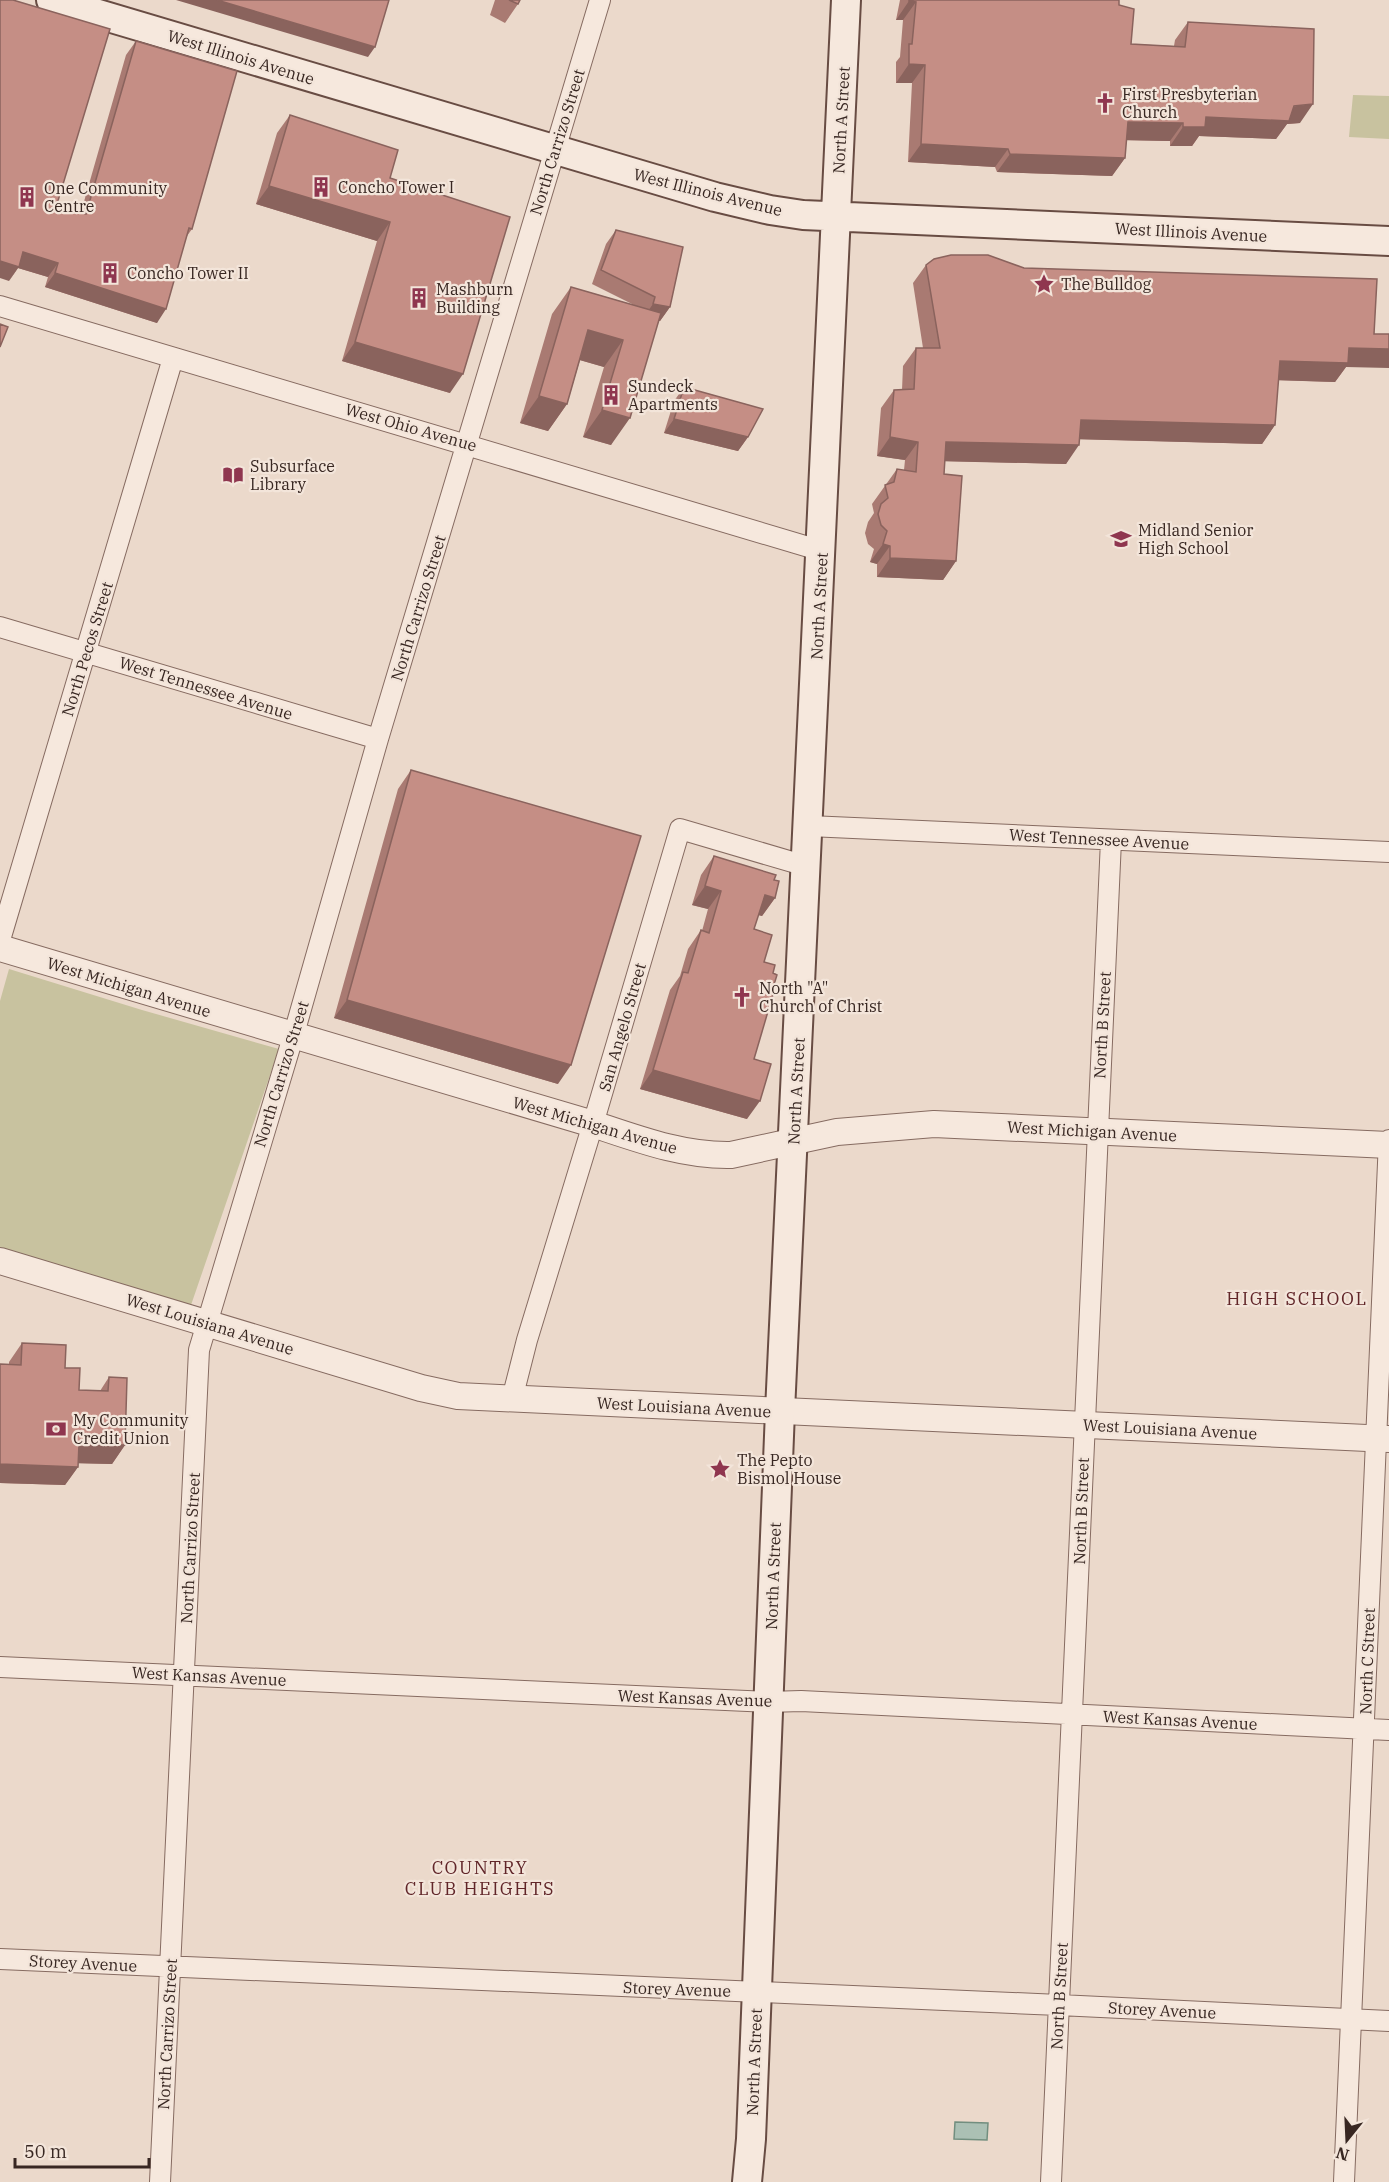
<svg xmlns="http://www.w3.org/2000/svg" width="1389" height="2182" font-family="'IBM Plex Serif',serif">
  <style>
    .green { fill: #c8c29f }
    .water { fill: #abc0b4; stroke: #728e7f; stroke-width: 1.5 }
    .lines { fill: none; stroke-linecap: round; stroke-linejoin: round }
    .minor-casing { stroke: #866b61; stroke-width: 22 }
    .tertiary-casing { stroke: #866b61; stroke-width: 28 }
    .secondary-casing { stroke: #684c43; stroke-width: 32 }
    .minor { stroke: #f6e8dd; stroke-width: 20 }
    .tertiary { stroke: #f6e8dd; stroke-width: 26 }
    .secondary { stroke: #f6e8dd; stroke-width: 28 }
    .wall { fill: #a97a72 }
    .shaded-wall { fill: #8a635d }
    .building { fill: #c58e85; stroke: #8a635d; stroke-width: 1.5 }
    .labels { text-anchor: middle; stroke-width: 4.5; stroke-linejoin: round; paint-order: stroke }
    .street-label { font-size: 16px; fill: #382722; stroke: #f3e5da }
    .poi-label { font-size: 16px; fill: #382722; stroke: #f3e5da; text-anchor: start }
    .neighbourhood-label { font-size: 18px; letter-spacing: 1.5px; fill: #612629; stroke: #f3e5da }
  </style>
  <rect width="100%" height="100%" fill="#ebd9cb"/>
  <!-- green -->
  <path class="green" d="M1353,95L1389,96V139L1349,137Z
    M9,969L142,1010L279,1049L190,1308L0,1252V1001Z"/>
  <!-- water -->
  <path class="water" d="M955,2122L988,2123L987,2140L954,2139Z"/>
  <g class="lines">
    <!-- minor casing -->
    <g class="minor-casing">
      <path id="minor" d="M0,306L822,551
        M0,627L378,739
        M809,826L1389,852
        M0,940L173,358
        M512,1399L527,1340L593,1124L680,829L806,866
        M0,1667L768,1702L801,1701L1389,1730
        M0,1959L1059,2005L1389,2021
        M160,2182L199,1350L293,1037L378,739L600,0
        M1051,2182L1111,840
        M1344,2182L1389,1140"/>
    </g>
    <!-- tertiary casing -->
    <g class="tertiary-casing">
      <path id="tertiary" d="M0,948L593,1124C638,1139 683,1156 731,1155L837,1132L934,1124L1389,1145
        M0,1261L421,1388L458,1396L1389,1439"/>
    </g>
    <!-- secondary casing -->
    <g class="secondary-casing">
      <path id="secondary" d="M51,0L715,197L770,210L803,215L1389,241
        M747,2182L751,2139L780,1411L846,0"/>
    </g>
    <!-- minor -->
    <use href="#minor" class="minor"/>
    <!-- tertiary -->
    <use href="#tertiary" class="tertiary"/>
    <!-- secondary -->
    <use href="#secondary" class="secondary"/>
  </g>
  <!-- wall -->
  <path class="wall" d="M495,0H520L518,4L505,23L490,15Z
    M900,0H1119V5L1131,44L1174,46L1175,40L1188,22L1300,123L1287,124L1276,139L1199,136L1192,146H1170V141L1126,140L1125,158L1112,176L997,172L995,167L908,162L912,83H896V62L900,57L903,20H896Z
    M136,41L192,229L187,236L157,323L45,287L48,277L18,268L9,281L57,204L81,212L126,55Z
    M290,115L390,178L450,393L342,361L377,241L256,204L277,133Z
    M616,230L670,307L660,321H659L611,445L583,437L604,367L580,360L567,404L548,431L520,423L552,314L571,287L634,305L592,284L606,244Z
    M926,265L1024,268L1346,367L1335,382L1278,380L1275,425L1262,444L1080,439L1066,464L945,461L944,474L956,561L943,580L877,577V564L870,562L874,549L868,544L865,533L868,522L874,513L872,504L897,469L904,470L905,460L877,456L881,408L894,390H902L903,366L916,348H923L913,283Z
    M684,387L748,437L738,451L664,433L674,401Z
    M411,770L558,1084L334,1018L398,789Z
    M714,856L774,880L775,898L762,916L758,915L754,929L764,962L773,973L772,991L754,1059L747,1119L640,1089L670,990L680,976L688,949L701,930L702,931L708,909L692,905L701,875Z
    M22,1343L65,1368L79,1390L100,1391L109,1377L125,1445L112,1464L78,1463V1467L65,1485L0,1483V1364H9V1362Z"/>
  <!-- shaded-wall -->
  <path class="shaded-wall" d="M176,0H217L375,47L368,57Z
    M909,1L916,2L903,20H896Z
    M909,64L925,65L912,83H896Z
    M1313,104L1300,123L1287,124L1276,139L1199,136L1192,146H1170L1183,127L1206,117Z
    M1128,122L1183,123L1170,141L1115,140Z
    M921,144L1008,149L995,167L908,162Z
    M1010,154L1125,158L1112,176L997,172Z
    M269,186L390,222L377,241L256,204Z
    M23,252L58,263L48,277L18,268L9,281L0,278V261Z
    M55,273L166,309L157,323L45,287Z
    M653,304L670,307L660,321L643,318Z
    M588,330L623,340L604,367L569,357Z
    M355,342L463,374L450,393L342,361Z
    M1349,348L1389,349V368L1346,367L1335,382L1267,380L1280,361Z
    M539,396L567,404L548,431L520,423Z
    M602,410L630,418L611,445L583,437Z
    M674,419L748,437L738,451L664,433Z
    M1081,420L1275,425L1262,444L1068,439Z
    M890,437L918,442L905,460L877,456Z
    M946,442L1079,445L1066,464L933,461Z
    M883,544L890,546L877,564L870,562Z
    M890,558L956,561L943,580L877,577Z
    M705,886L721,891L708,909L692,905Z
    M765,895L775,898L762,916L752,913Z
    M347,1000L571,1065L558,1084L334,1018Z
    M653,1070L760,1101L747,1119L640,1089Z
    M79,1444L125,1445L112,1464L66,1463Z
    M0,1464L78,1467L65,1485L0,1483Z"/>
  <!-- building -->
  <path class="building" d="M0,0H13L110,29L57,204L86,214L136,41L237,71L192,229L189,228L166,309L55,273L58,263L23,252L19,267L0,261Z
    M217,0H389L375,47Z
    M509,0H520L518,4Z
    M909,0H1119V5L1134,9L1131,44L1185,47L1188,22L1314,29L1313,104L1294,106L1289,121L1206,117L1205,127H1183V123L1128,122L1125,158L1010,154L1008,149L921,144L925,65L909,64V44H912L916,2L909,1Z
    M290,115L398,150L390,178L510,217L463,374L355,342L390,222L269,186Z
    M616,230L683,247L670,307L653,304L655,297L601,270Z
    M951,255H988L1024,268L1377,279L1374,334H1389V349L1349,348L1348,363L1280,361L1275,425L1081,420L1079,445L946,442L944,474L962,476L956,561L890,558V546L883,544L887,531L881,525L878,514L881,504L888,498L885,485L894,482L897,469L916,472L918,442L890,437L894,390L914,389L916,348H940L926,265L934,259Z
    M571,287L661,313L630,418L602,410L623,340L588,330L567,404L539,396Z
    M0,324L8,327L0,347Z
    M684,387L763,409L748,437L674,419Z
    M411,770L641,836L571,1065L347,1000Z
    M714,856L776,875L774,880L779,881L775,898L765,895L754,929L772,935L764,962L775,965L773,973L777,975L772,991H774L754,1059L771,1064L760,1101L653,1070L683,972L688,973L701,930L709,933L721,891L705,886Z
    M22,1343L66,1345L65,1368H80L79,1390L108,1391L109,1377L127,1378L125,1445L79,1444L78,1467L0,1464V1364L21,1365Z"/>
  <!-- icons -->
  <defs>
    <g id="church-bare" transform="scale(1.62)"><path d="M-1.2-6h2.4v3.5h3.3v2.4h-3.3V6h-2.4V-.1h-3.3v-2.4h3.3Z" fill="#8f364f" stroke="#f3e5da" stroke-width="2.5" paint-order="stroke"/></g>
    <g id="building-bare" transform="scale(1.62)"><path d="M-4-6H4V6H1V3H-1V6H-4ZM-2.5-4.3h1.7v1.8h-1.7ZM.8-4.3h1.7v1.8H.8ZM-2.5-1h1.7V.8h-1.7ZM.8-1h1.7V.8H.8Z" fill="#8f364f" stroke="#f3e5da" stroke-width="2.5" paint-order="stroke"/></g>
    <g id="sight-bare" transform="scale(1.62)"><path d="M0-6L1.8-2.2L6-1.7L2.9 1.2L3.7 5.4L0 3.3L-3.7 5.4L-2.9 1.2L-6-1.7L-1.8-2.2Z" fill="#8f364f" stroke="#f3e5da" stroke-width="2.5" paint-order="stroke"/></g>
    <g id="library-bare" transform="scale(1.62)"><path d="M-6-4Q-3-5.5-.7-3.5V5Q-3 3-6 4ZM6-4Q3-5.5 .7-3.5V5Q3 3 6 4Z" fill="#8f364f" stroke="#f3e5da" stroke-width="2.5" paint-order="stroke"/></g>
    <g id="school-bare" transform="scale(1.62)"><path d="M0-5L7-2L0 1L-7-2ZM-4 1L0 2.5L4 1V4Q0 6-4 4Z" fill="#8f364f" stroke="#f3e5da" stroke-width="2.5" paint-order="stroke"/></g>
    <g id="bank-bare" transform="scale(1.62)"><path d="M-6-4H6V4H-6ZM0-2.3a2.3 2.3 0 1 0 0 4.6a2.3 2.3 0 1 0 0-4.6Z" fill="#8f364f" stroke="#f3e5da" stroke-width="2.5" paint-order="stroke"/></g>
  </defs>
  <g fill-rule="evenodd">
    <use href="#church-bare" x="1105" y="103"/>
    <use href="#building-bare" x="321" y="187"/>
    <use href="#building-bare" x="27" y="197"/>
    <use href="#building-bare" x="110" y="273"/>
    <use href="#sight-bare" x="1044" y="284"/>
    <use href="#building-bare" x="419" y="298"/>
    <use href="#building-bare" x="611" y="395"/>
    <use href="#library-bare" x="233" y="475"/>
    <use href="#school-bare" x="1121" y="539"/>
    <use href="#church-bare" x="742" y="997"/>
    <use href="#bank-bare" x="56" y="1429"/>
    <use href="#sight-bare" x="720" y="1469"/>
  </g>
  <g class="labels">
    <!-- street labels -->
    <g class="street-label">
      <text transform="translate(241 57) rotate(17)" y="6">West Illinois Avenue</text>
      <text transform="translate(841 120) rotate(-87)" y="6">North A Street</text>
      <text transform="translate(557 142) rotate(-73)" y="6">North Carrizo Street</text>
      <text transform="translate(708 192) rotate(14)" y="6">West Illinois Avenue</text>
      <text transform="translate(1191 232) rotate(3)" y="6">West Illinois Avenue</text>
      <text transform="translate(411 427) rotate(16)" y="6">West Ohio Avenue</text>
      <text transform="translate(819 606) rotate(-87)" y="6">North A Street</text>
      <text transform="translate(418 608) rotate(-73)" y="6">North Carrizo Street</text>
      <text transform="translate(87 649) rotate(-73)" y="6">North Pecos Street</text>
      <text transform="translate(206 688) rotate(17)" y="6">West Tennessee Avenue</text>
      <text transform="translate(1099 839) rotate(3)" y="6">West Tennessee Avenue</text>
      <text transform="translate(129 987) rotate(17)" y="6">West Michigan Avenue</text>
      <text transform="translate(1102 1025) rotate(-87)" y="6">North B Street</text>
      <text transform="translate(622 1027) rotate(-74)" y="6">San Angelo Street</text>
      <text transform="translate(281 1074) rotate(-73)" y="6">North Carrizo Street</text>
      <text transform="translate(796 1091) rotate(-87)" y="6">North A Street</text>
      <text transform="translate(595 1125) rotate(16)" y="6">West Michigan Avenue</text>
      <text transform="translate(1092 1131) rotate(3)" y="6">West Michigan Avenue</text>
      <text transform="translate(210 1324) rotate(17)" y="6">West Louisiana Avenue</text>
      <text transform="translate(684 1407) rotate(3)" y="6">West Louisiana Avenue</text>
      <text transform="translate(1170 1429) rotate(3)" y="6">West Louisiana Avenue</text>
      <text transform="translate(1081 1511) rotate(-88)" y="6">North B Street</text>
      <text transform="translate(190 1548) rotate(-87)" y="6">North Carrizo Street</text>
      <text transform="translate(773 1576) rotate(-88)" y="6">North A Street</text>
      <text transform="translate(1367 1661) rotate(-88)" y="6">North C Street</text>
      <text transform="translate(209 1676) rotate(3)" y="6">West Kansas Avenue</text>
      <text transform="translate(695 1698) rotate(2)" y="6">West Kansas Avenue</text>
      <text transform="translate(1180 1720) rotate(3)" y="6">West Kansas Avenue</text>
      <text transform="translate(83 1963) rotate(3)" y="6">Storey Avenue</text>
      <text transform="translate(677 1989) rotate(2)" y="6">Storey Avenue</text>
      <text transform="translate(1059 1996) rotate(-87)" y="6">North B Street</text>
      <text transform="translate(1162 2010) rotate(3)" y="6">Storey Avenue</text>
      <text transform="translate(167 2034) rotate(-87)" y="6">North Carrizo Street</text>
      <text transform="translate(754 2062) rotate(-88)" y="6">North A Street</text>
    </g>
    <!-- poi labels -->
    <g class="poi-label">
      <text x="1122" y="100">First Presbyterian<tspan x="1122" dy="18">Church</tspan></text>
      <text x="338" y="193">Concho Tower I</text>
      <text x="44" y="194">One Community<tspan x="44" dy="18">Centre</tspan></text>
      <text x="127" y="279">Concho Tower II</text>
      <text x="1061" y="290">The Bulldog</text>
      <text x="436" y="295">Mashburn<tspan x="436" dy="18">Building</tspan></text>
      <text x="628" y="392">Sundeck<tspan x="628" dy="18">Apartments</tspan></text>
      <text x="250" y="472">Subsurface<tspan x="250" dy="18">Library</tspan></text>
      <text x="1138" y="536">Midland Senior<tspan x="1138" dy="18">High School</tspan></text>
      <text x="759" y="994">North "A"<tspan x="759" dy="18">Church of Christ</tspan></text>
      <text x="73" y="1426">My Community<tspan x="73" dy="18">Credit Union</tspan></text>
      <text x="737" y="1466">The Pepto<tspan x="737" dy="18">Bismol House</tspan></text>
    </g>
    <!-- neighbourhood labels -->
    <g class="neighbourhood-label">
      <text x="1297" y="1305">HIGH SCHOOL</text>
      <text x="480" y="1874">COUNTRY<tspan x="480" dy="21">CLUB HEIGHTS</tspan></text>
    </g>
  </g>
  <!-- north arrow -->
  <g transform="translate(1347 2140) rotate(198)" stroke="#f3e5da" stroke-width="4.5" paint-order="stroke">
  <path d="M0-4.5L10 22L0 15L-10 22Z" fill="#382722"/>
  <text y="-9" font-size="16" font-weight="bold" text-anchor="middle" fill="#382722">N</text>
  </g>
  <!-- scale -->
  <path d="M15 2158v9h134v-9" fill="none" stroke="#382722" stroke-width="3"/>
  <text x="24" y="2158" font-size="18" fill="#382722" stroke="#f3e5da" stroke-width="4.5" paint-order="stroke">50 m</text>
</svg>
